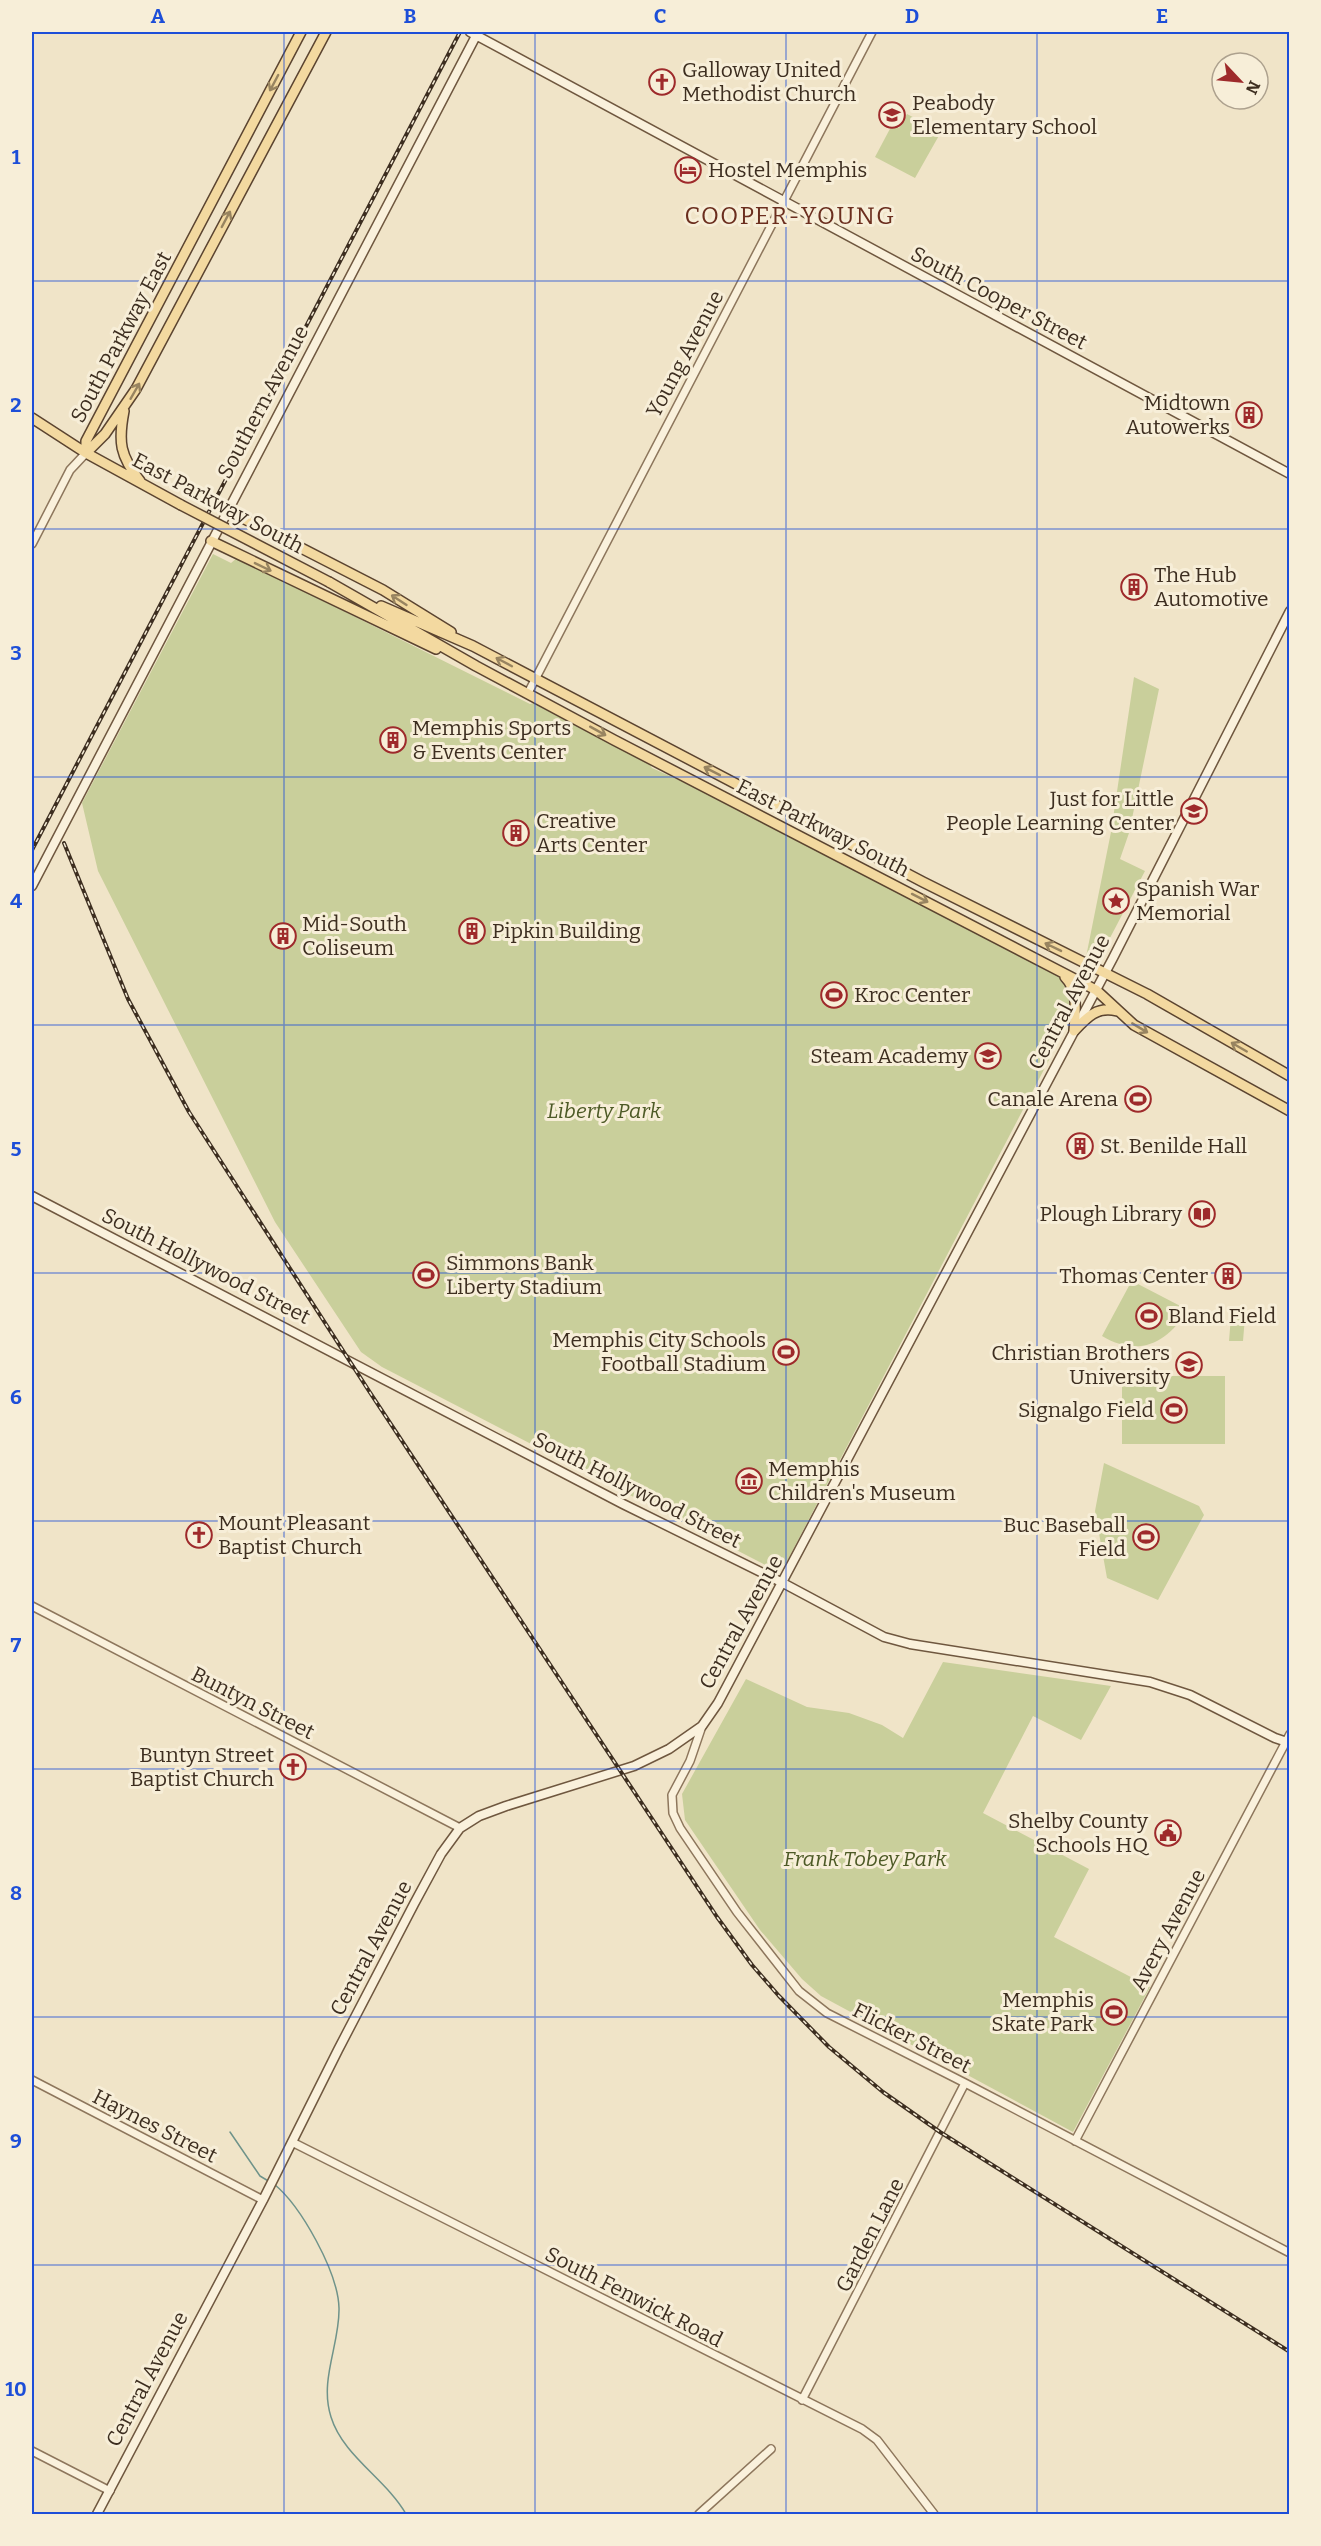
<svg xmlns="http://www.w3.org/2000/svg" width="1321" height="2546" font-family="Bitter,serif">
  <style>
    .park { fill: #c9cf9b }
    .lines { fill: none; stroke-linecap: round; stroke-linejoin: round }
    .stream { stroke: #6f938a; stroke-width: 1.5 }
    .tertiary-casing { stroke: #8d765c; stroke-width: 10 }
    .secondary-casing { stroke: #6f573f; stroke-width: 11 }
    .primary-casing { stroke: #5b4430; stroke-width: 12 }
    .tertiary { stroke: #faf1dc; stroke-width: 7 }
    .secondary { stroke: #faf1dc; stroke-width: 8 }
    .primary { stroke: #f3d9a0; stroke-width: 9 }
    .rail-casing { stroke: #3d2e20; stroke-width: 4 }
    .rail { stroke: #f7eed8; stroke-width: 1.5; stroke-dasharray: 4.5; stroke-linecap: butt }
    .primary-bridge-casing { stroke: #5b4430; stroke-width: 12; stroke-linecap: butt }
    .primary-bridge { stroke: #f3d9a0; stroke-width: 9 }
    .oneway { stroke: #988460 }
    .grid { fill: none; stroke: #1d4ed8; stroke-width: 1.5; stroke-opacity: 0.55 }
    .labels { text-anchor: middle; stroke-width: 6; stroke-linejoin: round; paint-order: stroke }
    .poi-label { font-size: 21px; fill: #3d2e20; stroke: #f7eed8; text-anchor: start }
    .street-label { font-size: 21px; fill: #3d2e20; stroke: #f7eed8 }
    .park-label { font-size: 21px; font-style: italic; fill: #4d5a26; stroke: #f7eed8 }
    .quarter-label { font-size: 24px; letter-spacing: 1.5px; fill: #6b2e1e; stroke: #f7eed8 }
    .neatline { fill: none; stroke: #1d4ed8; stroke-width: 2 }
    .grid-label { font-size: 20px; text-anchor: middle; font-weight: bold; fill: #1d4ed8 }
  </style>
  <rect width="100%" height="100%" fill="#f0e4c8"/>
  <!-- park -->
  <path class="park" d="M907,114L941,132L915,178L875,157L892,125L899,128Z
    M213,554L231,563L237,558L524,701L530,704L534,703L648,762L652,768L714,796L1069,982L1072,1016L786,1563L780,1568L773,1569L382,1367L361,1352L275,1222L98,871L82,803Z
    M1134,677L1159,689L1129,833L1120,859L1145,871L1100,957L1091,959L1086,957L1111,832Z
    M1136,1283L1188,1310C1167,1343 1139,1358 1102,1336L1130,1284Z
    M1231,1316L1245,1317L1243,1341H1229Z
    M1122,1376H1225V1444H1122Z
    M1104,1463L1199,1506L1204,1515L1158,1600L1107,1578L1095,1511Z
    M943,1662L1111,1686L1081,1740L1033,1716L983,1813L1089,1869L1054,1937L1150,1987L1073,2132L821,1996L802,1979L760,1930L685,1820L682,1794L746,1679L807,1707L849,1713L882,1725L903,1738Z"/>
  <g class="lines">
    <!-- stream -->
    <path class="stream" d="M230,2132L260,2176L270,2182
      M274,2184C301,2206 338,2272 339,2308C340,2344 319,2380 331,2417C343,2456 386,2479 406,2514"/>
    <!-- tertiary casing -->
    <g class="tertiary-casing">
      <path id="tertiary" d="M32,544L70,470L86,453
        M528,693L872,32
        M32,1606L460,1828
        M702,1726L690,1761L672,1795L673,1813L680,1828L737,1912L799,1991L827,2013L965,2083L1290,2253
        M32,2080L263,2200
        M1075,2141L1290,1734
        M292,2142L862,2429L877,2440L934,2514
        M802,2400L965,2083
        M32,2451L110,2491
        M699,2514L771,2449"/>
    </g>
    <!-- secondary casing -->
    <g class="secondary-casing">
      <path id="secondary" d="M470,32L1290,474
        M32,886L478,32
        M32,1196L623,1504L783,1583L884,1637L910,1644L1150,1682L1190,1695L1275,1738L1290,1743
        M97,2514L263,2200L338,2050L414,1904L441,1854L460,1828L479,1816L506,1806L634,1766L669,1749L702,1726L718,1703L1113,958L1290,611"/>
    </g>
    <!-- primary casing -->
    <g class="primary-casing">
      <path id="primary" d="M124,411C118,442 120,456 140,481
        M32,418L86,453L181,505
        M86,453L105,434L136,389L326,32
        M86,453V441L301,32
        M227,510L383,590L451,632
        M211,541L436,649
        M329,582L476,666L614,740L1096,990L1134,1025L1290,1111
        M381,606L473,646L923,882L1147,994L1290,1076
        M1065,977C1079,991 1075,1012 1074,1031
        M1074,1031C1087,1017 1097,1006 1117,1011"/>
    </g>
    <!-- tertiary -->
    <use href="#tertiary" class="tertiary"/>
    <!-- secondary -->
    <use href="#secondary" class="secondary"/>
    <!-- primary -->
    <use href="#primary" class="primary"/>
    <!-- rail casing -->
    <g class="rail-casing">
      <path id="rail" d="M64,843L128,999L189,1112L369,1391L717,1917L752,1965L779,1996L829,2047L883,2092L940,2132L1290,2352
        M32,850L460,32"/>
    </g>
    <!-- rail -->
    <use href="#rail" class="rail"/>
    <!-- primary-bridge casing -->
    <g class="primary-bridge-casing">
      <path id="primary-bridge" d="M181,505L329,582"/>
    </g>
    <!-- primary-bridge -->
    <use href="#primary-bridge" class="primary-bridge"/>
  </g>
  <!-- one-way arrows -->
  <defs><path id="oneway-shaft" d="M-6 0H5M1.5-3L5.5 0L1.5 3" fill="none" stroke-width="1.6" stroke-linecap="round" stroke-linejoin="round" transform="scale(1.5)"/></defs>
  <g class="oneway">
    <use href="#oneway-shaft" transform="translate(274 83) rotate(118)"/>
    <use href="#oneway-shaft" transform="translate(226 219) rotate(-62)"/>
    <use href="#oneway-shaft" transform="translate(135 391) rotate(-60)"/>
    <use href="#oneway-shaft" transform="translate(263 567) rotate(26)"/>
    <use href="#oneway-shaft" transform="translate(399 600) rotate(-147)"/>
    <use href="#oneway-shaft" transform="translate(504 662) rotate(-152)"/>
    <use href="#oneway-shaft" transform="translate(598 731) rotate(29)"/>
    <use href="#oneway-shaft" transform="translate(712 771) rotate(-153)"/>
    <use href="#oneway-shaft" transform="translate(920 898) rotate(27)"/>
    <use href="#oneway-shaft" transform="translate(1053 947) rotate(-154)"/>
    <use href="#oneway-shaft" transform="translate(1140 1028) rotate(31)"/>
    <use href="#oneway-shaft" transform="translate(1239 1047) rotate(-150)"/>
  </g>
  <!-- grid -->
  <path class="grid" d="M284,32V2514M535,32V2514M786,32V2514M1037,32V2514M32,281H1290M32,529H1290M32,777H1290M32,1025H1290M32,1273H1290M32,1521H1290M32,1769H1290M32,2017H1290M32,2265H1290"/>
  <!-- icons -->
  <defs>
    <g id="church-ring" transform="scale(1.35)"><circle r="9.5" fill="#f7eed8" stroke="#9e2a2b" stroke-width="1.5"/><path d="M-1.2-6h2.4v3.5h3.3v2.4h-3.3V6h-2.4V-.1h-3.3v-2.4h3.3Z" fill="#9e2a2b"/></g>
    <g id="school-ring" transform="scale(1.35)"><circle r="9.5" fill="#f7eed8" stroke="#9e2a2b" stroke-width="1.5"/><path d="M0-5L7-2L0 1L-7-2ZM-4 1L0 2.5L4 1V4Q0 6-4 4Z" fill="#9e2a2b"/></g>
    <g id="hotel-ring" transform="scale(1.35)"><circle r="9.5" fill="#f7eed8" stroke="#9e2a2b" stroke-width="1.5"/><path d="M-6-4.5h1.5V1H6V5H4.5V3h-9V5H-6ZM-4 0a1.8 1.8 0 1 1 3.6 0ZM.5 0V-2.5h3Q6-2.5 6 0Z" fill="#9e2a2b"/></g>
    <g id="building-ring" transform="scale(1.35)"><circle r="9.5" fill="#f7eed8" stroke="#9e2a2b" stroke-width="1.5"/><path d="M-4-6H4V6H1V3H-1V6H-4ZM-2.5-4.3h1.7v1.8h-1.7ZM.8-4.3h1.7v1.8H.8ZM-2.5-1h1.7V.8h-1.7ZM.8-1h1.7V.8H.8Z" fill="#9e2a2b"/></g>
    <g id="sight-ring" transform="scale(1.35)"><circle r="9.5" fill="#f7eed8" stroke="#9e2a2b" stroke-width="1.5"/><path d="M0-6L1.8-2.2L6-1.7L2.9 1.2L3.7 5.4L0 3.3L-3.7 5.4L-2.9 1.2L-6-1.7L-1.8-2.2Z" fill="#9e2a2b"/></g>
    <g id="stadium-ring" transform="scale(1.35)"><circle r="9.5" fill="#f7eed8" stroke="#9e2a2b" stroke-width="1.5"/><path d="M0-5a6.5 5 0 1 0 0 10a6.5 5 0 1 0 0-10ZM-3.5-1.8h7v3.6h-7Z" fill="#9e2a2b"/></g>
    <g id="library-ring" transform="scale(1.35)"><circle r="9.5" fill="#f7eed8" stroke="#9e2a2b" stroke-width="1.5"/><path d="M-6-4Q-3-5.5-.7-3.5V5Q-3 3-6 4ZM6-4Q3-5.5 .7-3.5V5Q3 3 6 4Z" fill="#9e2a2b"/></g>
    <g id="university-ring" transform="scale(1.35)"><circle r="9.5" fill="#f7eed8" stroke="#9e2a2b" stroke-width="1.5"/><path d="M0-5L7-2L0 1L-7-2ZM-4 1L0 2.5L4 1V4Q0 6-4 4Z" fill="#9e2a2b"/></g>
    <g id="museum-ring" transform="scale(1.35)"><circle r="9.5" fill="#f7eed8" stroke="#9e2a2b" stroke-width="1.5"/><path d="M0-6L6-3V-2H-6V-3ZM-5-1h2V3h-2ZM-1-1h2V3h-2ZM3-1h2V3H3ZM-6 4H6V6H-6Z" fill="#9e2a2b"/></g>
    <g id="civic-ring" transform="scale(1.35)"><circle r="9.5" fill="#f7eed8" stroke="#9e2a2b" stroke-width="1.5"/><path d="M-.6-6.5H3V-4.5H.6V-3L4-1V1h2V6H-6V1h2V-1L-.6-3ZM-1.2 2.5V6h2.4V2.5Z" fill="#9e2a2b"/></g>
  </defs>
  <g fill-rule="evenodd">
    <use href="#church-ring" x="662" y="82"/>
    <use href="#school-ring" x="892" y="115"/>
    <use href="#hotel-ring" x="688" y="170"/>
    <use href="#building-ring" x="1249" y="415"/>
    <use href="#building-ring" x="1134" y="587"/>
    <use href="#building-ring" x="393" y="740"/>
    <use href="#school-ring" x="1194" y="811"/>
    <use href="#building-ring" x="516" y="833"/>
    <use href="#sight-ring" x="1116" y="901"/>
    <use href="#building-ring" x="472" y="931"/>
    <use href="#building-ring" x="283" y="936"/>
    <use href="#stadium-ring" x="834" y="995"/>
    <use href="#school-ring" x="988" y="1056"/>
    <use href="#stadium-ring" x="1138" y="1099"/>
    <use href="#building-ring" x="1080" y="1146"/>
    <use href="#library-ring" x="1202" y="1214"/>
    <use href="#stadium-ring" x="426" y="1275"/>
    <use href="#building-ring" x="1228" y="1276"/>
    <use href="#stadium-ring" x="1149" y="1316"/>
    <use href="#stadium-ring" x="786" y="1352"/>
    <use href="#university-ring" x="1189" y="1365"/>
    <use href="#stadium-ring" x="1174" y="1410"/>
    <use href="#museum-ring" x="749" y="1481"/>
    <use href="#church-ring" x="199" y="1535"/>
    <use href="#stadium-ring" x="1146" y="1537"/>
    <use href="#church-ring" x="293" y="1767"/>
    <use href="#civic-ring" x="1168" y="1833"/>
    <use href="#stadium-ring" x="1114" y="2012"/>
  </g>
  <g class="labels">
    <!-- poi labels -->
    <g class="poi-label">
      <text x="682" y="77">Galloway United<tspan x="682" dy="24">Methodist Church</tspan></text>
      <text x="912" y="110">Peabody<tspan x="912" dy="24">Elementary School</tspan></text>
      <text x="708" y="177">Hostel Memphis</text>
      <text x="1230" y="410" text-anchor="end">Midtown<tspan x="1230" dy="24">Autowerks</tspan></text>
      <text x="1154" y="582">The Hub<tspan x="1154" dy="24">Automotive</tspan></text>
      <text x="412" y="735">Memphis Sports<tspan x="412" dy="24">&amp; Events Center</tspan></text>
      <text x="1174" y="806" text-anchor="end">Just for Little<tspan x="1174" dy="24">People Learning Center</tspan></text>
      <text x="536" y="828">Creative<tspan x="536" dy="24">Arts Center</tspan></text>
      <text x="1136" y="896">Spanish War<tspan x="1136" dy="24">Memorial</tspan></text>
      <text x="302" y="931">Mid-South<tspan x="302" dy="24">Coliseum</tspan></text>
      <text x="492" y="938">Pipkin Building</text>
      <text x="854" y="1002">Kroc Center</text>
      <text x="968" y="1063" text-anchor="end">Steam Academy</text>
      <text x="1118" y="1106" text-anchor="end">Canale Arena</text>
      <text x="1100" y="1153">St. Benilde Hall</text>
      <text x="1182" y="1221" text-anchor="end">Plough Library</text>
      <text x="446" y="1270">Simmons Bank<tspan x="446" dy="24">Liberty Stadium</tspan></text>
      <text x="1208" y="1283" text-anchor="end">Thomas Center</text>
      <text x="1168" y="1323">Bland Field</text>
      <text x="766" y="1347" text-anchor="end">Memphis City Schools<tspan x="766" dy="24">Football Stadium</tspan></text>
      <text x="1170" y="1360" text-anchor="end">Christian Brothers<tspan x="1170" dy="24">University</tspan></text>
      <text x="1154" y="1417" text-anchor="end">Signalgo Field</text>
      <text x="768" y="1476">Memphis<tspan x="768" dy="24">Children's Museum</tspan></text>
      <text x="218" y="1530">Mount Pleasant<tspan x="218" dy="24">Baptist Church</tspan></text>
      <text x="1126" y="1532" text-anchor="end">Buc Baseball<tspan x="1126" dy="24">Field</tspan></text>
      <text x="274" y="1762" text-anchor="end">Buntyn Street<tspan x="274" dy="24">Baptist Church</tspan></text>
      <text x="1148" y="1828" text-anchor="end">Shelby County<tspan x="1148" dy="24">Schools HQ</tspan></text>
      <text x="1094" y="2007" text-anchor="end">Memphis<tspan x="1094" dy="24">Skate Park</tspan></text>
    </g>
    <!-- street labels -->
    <g class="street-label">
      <text transform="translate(999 298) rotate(28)" y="7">South Cooper Street</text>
      <text transform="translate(121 337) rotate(-62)" y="7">South Parkway East</text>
      <text transform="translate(685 354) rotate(-62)" y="7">Young Avenue</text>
      <text transform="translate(263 402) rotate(-62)" y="7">Southern Avenue</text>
      <text transform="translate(218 503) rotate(28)" y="7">East Parkway South</text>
      <text transform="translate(823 828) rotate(27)" y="7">East Parkway South</text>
      <text transform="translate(1069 1002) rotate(-62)" y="7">Central Avenue</text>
      <text transform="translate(206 1266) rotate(27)" y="7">South Hollywood Street</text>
      <text transform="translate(637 1490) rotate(27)" y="7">South Hollywood Street</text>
      <text transform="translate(741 1622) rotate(-61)" y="7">Central Avenue</text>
      <text transform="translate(253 1703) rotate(27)" y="7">Buntyn Street</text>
      <text transform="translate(1168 1930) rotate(-62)" y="7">Avery Avenue</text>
      <text transform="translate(371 1948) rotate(-62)" y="7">Central Avenue</text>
      <text transform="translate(912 2038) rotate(27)" y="7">Flicker Street</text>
      <text transform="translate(155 2126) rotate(27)" y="7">Haynes Street</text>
      <text transform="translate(870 2235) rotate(-63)" y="7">Garden Lane</text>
      <text transform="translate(634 2297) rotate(27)" y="7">South Fenwick Road</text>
      <text transform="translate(147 2379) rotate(-62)" y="7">Central Avenue</text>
    </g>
    <!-- park labels -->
    <g class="park-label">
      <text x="604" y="1118">Liberty Park</text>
      <text x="865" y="1866">Frank Tobey Park</text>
    </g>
    <!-- quarter labels -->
    <g class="quarter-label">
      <text x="790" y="224">COOPER-YOUNG</text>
    </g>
  </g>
  <!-- border -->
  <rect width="1321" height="2546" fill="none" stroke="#f7eed8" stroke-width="66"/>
  <!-- north arrow -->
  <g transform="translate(1240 81) rotate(116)"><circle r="28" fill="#f7eed8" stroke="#ada18e" stroke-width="1.5"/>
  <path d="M0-4.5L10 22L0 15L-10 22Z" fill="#9e2a2b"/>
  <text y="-9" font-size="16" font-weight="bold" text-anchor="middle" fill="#3d2e20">N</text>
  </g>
  <rect x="33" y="33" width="1255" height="2480" class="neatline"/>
  <g class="grid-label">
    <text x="158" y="23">A</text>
    <text x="410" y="23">B</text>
    <text x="660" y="23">C</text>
    <text x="912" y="23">D</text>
    <text x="1162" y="23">E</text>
    <text x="16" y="164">1</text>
    <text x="16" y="412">2</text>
    <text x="16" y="660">3</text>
    <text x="16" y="908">4</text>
    <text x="16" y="1156">5</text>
    <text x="16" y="1404">6</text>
    <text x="16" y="1652">7</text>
    <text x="16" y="1900">8</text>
    <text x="16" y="2148">9</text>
    <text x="16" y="2396">10</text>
  </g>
</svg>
